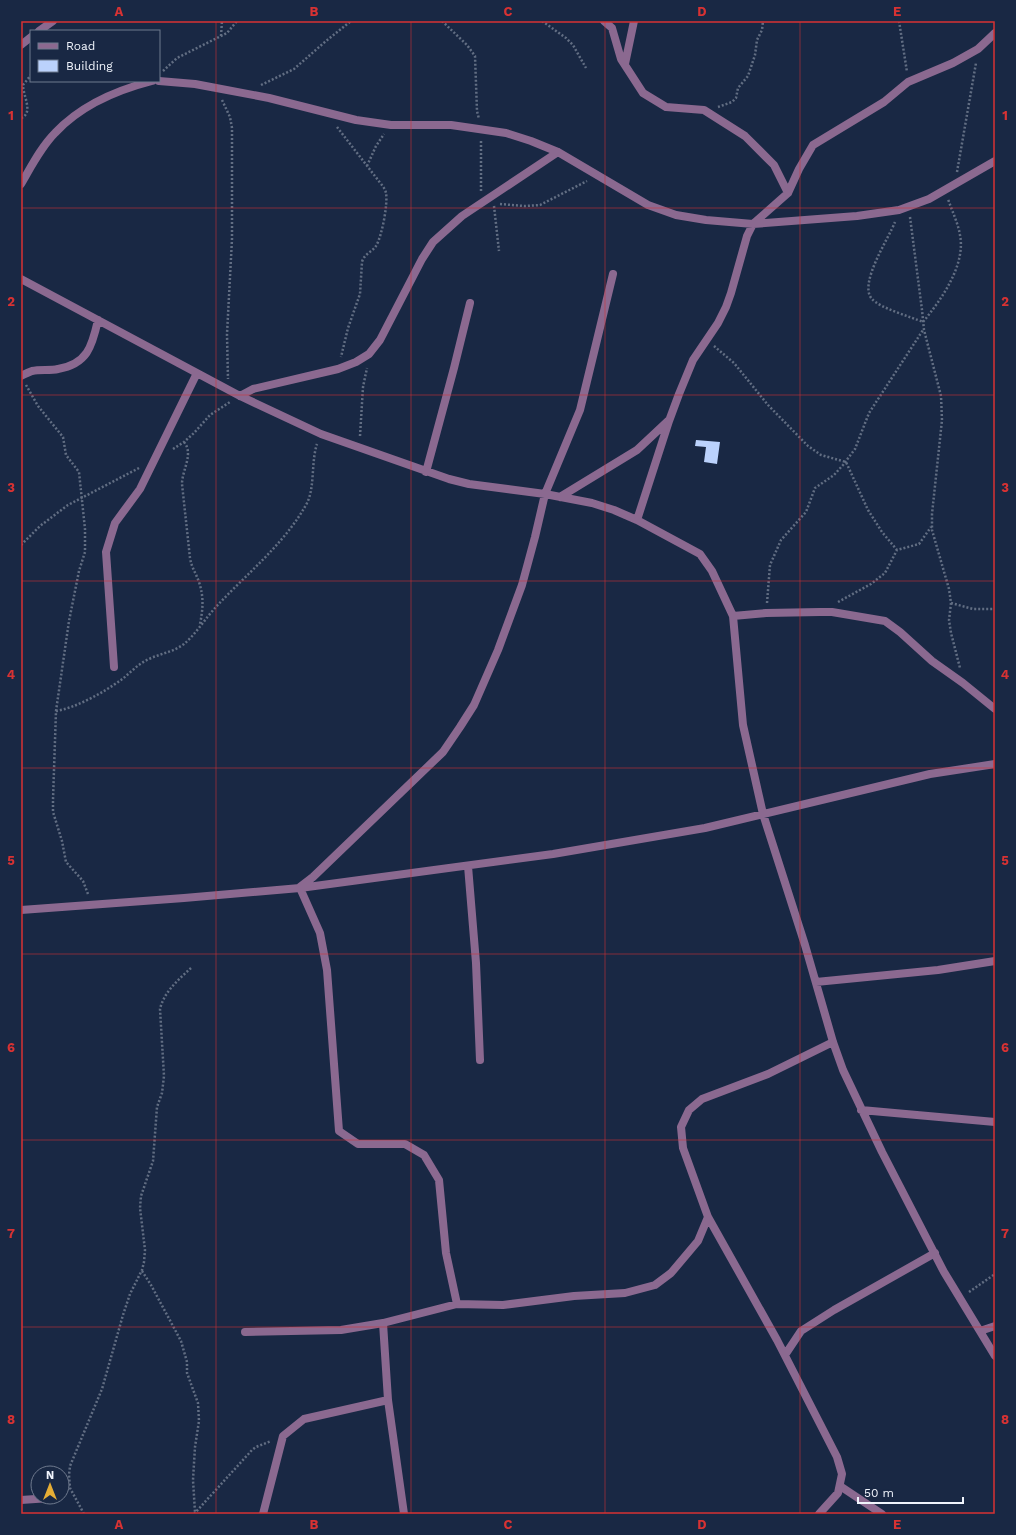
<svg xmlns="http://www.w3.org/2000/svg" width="1016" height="1535" font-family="'Work Sans',sans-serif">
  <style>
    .building { fill: #bbd2fc }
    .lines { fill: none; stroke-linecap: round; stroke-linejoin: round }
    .path { stroke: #626e83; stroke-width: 2.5; stroke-dasharray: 2 2; stroke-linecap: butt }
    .street { stroke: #8b6990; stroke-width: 8 }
    .grid { fill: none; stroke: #d73233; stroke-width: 1; stroke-opacity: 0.55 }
    .neatline { fill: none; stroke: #d73233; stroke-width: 1.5 }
    .grid-label { font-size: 13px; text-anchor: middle; font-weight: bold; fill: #d73233 }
  </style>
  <rect width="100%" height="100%" fill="#192844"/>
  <!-- building -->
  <path class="building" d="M696,440L720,442L717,464L704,462L706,447L695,446Z"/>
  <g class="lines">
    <!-- path -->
    <path class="path" d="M442,21L467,45L475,56L477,111L479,119
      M542,21L566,38L573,45L586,68
      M899,21L907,72
      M221,36L222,21
      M163,71L177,58L227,33L237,21
      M261,85L294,69L326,41L351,21
      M222,100L230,117L232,128V239L227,334L228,379
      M718,107L732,102L736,98L738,88L748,76L755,55L757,40L762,30L763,21
      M21,118C34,113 23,96 23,85L31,75
      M337,127L378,180C381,184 385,188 386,193C388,204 382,236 376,246C372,252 364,254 362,262L360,294L348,328L341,357
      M367,166L376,146L384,134
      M957,172L976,63
      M481,191V140
      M500,204L524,206L540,205L587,181
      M494,206L499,251
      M910,217L922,310L924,330L941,396L942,420L932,514V530L949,589L951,603L949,620L951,633L960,668
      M895,222C889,238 858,284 872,299C880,308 911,317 923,322C941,300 966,265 960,235C958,223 952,211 948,199
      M714,346L734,363L768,405L808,446L821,455L846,462L868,510L882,532L897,550
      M26,385L38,406L63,437L66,455L79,472L85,529V552L79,571L69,621L56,711L53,800V812L62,841L66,862L83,881L88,894
      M360,436L363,387L367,368
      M184,442C194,454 182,470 182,484L190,558C192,569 196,573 199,582C204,597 203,609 200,624
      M173,449L184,442L194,433L210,415L230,402
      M21,545L40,526L68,505L139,468
      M838,602L871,584L885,573L897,550L919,544L931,527
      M767,603L770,565L781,540L806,512L815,488L834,475L843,465L855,449L869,413L923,330
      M951,603L973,609H995
      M56,711C76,708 104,692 121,680C129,674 136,666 145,661C157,654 172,653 184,644C195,635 205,619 215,608C245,575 285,544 307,503C315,487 311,462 317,444
      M142,1271L151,1285L181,1341L187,1362V1373L198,1403L199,1421L195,1447L193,1480L195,1512
      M969,1292L995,1274
      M84,1514L70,1488L69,1475L70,1466L102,1389L123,1315L130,1294L142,1270L144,1262L145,1250L140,1208L141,1196L153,1161L157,1107L162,1093L164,1076L160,1009C164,992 178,980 191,968
      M194,1514L252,1450L256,1447L271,1441"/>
    <!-- street -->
    <path class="street" d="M604,21L612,28L621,59L643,93L666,107L704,110L745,136L774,165L788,193
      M39,31L53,21
      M21,45L31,37
      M625,64L634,21
      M159,81L195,84L269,98L356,120L391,125H451L506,133L531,141L558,152L648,205L676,215L706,220L753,224L857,216L899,210L929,199L995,161
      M21,184C31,167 41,147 55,133C80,106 117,90 152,81
      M21,279L240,396L321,434L449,479L469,484L545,494L592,503L614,510L637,520L700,554L712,571L733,616L743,725L763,814L805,945L833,1042L843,1070L882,1152L944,1272L995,1356
      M21,376C25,374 29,372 32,371C40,369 50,371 58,369C87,364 92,347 98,320
      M240,396L253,389L338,369L356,362L369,354L380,340L422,259L433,242L462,216L558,152
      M426,472L454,368L470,303
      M560,497L637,450L668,421
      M637,520L669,421L679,394L693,360L718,323L726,307L731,293L747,236L753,224L788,193L799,169L813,145L884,102L908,82L953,63L978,49L995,33
      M733,616L766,613L820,612H832L885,621L900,632L932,661L963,683L995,709
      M114,667L106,552L115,523L140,489L197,373
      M468,866L476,963L480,1060
      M300,887L313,877L443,752L460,727L474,705L498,650L522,585L535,537L545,494L580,410L613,274
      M21,910L184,898L300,888L553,854L705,828L930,774L995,764
      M816,982L938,970L995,961
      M861,1110L995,1122
      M708,1217L777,1340L837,1457L842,1474L838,1493L819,1514
      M457,1304L503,1305L574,1296L625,1293L655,1285L671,1273L698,1241L708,1217L683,1148L681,1127L689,1110L702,1099L768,1074L833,1042
      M980,1331L995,1326
      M245,1332L341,1330L383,1323
      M785,1355L801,1331L834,1310L935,1253
      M388,1400L404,1514
      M840,1486L882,1514
      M21,1500L50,1498
      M263,1514L283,1436L304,1419L388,1400L383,1323L457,1304L446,1253L439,1180L424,1155L405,1144H358L339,1131L327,970L320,933L300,888"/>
  </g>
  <!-- grid -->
  <path class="grid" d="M216,21V1514M411,21V1514M605,21V1514M800,21V1514M21,208H995M21,395H995M21,581H995M21,768H995M21,954H995M21,1140H995M21,1327H995"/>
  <!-- border -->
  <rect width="1016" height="1535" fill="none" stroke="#192844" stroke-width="44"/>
  <!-- legend -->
  <rect x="30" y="30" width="130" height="52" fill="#192844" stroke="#6f7a8e"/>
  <rect x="38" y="43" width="20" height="6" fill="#8b6990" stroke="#6f7a8e"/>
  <text x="66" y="50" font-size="12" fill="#f0f4fc">Road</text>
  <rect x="38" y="60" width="20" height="12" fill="#bbd2fc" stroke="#6f7a8e"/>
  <text x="66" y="70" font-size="12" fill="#f0f4fc">Building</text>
  <!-- north arrow -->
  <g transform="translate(50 1485)"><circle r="19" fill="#192844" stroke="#6f7a8e"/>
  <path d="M0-3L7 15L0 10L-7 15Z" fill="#e5ad35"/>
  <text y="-6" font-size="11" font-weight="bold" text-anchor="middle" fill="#f0f4fc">N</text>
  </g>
  <!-- scale -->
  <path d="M858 1497v6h105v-6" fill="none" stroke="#f0f4fc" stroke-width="2"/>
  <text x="864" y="1497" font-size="12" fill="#f0f4fc" stroke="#192844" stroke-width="3" paint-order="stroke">50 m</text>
  <rect x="22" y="22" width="972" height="1491" class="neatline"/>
  <g class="grid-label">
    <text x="119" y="16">A</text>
    <text x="314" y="16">B</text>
    <text x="508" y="16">C</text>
    <text x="702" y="16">D</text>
    <text x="897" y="16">E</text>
    <text x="11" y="120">1</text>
    <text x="1005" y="120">1</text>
    <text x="11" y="306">2</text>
    <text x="1005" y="306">2</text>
    <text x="11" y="492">3</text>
    <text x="1005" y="492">3</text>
    <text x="11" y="679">4</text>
    <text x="1005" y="679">4</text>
    <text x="11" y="865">5</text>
    <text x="1005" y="865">5</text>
    <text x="11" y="1052">6</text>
    <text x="1005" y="1052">6</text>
    <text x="11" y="1238">7</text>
    <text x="1005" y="1238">7</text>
    <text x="11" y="1424">8</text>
    <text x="1005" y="1424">8</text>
    <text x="119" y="1529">A</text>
    <text x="314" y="1529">B</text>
    <text x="508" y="1529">C</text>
    <text x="702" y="1529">D</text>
    <text x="897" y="1529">E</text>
  </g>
</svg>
